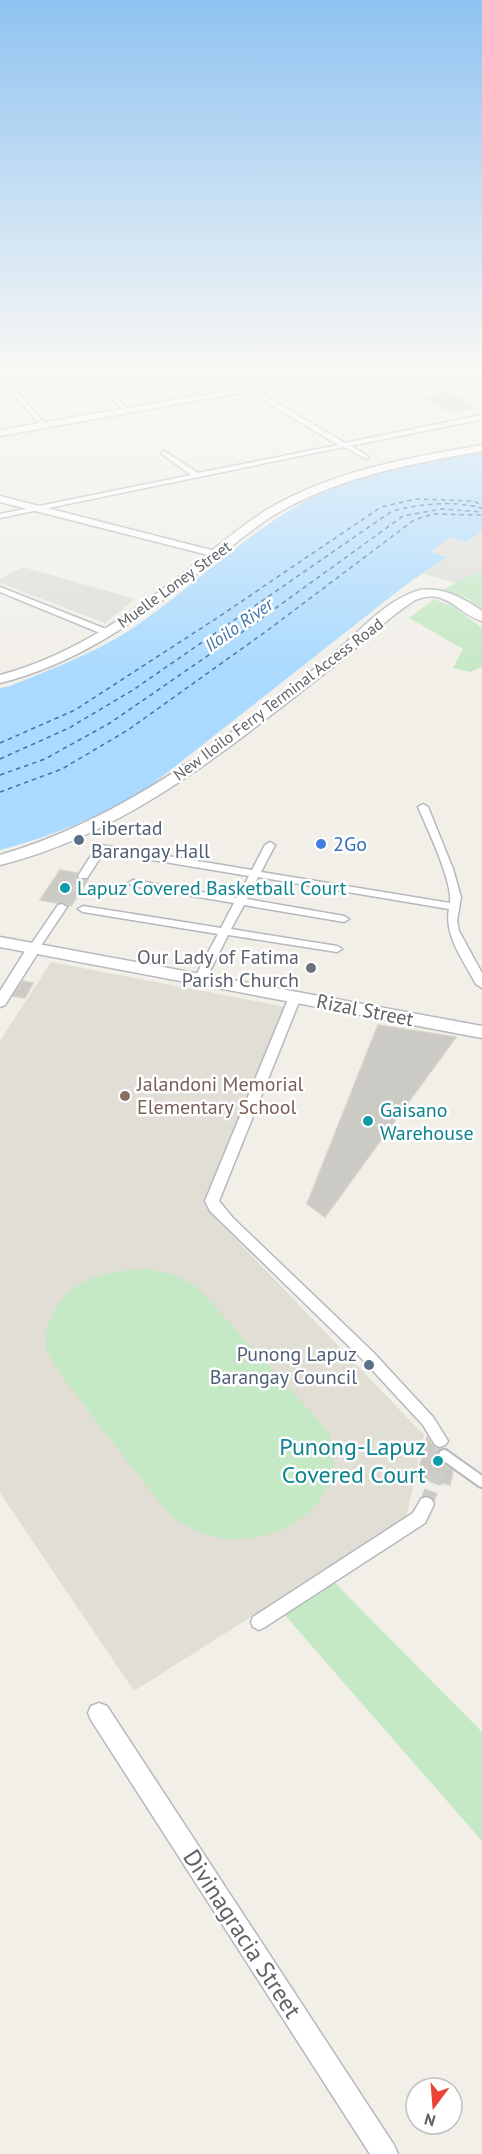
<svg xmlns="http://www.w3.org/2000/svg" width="482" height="2154" font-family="'PT Sans',sans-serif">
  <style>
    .industrial { fill: #e0deda }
    .education { fill: #e1ded6 }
    .green { fill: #c5e8c5 }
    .water { fill: #aadaff }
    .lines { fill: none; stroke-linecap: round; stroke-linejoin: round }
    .ferry { stroke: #4174aa; stroke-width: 1.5; stroke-dasharray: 4.5 4; stroke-linecap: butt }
    .building { fill: #cccac5; stroke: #d6d1c6; stroke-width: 1.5 }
    .minor-tunnel-far1 { stroke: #ccccc8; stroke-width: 11; stroke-dasharray: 11 6; stroke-linecap: butt }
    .minor-tunnel { stroke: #ccccc8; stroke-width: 14; stroke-dasharray: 14 8; stroke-linecap: butt }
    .pedestrian-casing { stroke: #b5b8bc; stroke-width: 14 }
    .minor-casing { stroke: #b5b8bc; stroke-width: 3 }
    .tertiary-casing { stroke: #b5b8bc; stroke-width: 3 }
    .secondary-casing { stroke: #b6babf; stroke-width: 3 }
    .pedestrian { stroke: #fff; stroke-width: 10 }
    .minor { fill: #fff; fill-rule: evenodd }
    .tertiary { fill: #fff; fill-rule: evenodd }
    .secondary { fill: #fff; fill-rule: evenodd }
    .service-dot { fill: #5c6f8a; stroke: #fff; stroke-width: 2 }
    .shop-dot { fill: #3f7fe0; stroke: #fff; stroke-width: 2 }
    .culture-dot { fill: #0f9aa8; stroke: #fff; stroke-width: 2 }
    .worship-dot { fill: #6b7280; stroke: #fff; stroke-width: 2 }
    .education-dot { fill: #8d6e63; stroke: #fff; stroke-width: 2 }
    .labels { text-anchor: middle; stroke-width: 5; stroke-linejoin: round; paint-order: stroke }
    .far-street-label { font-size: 16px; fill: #5f6368; stroke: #fff }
    .far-water-label { font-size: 18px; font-style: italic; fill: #4174aa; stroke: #fff }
    .service-label { font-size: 20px; fill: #4e5e75; stroke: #fff; text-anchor: start }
    .shop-label { font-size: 20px; fill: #366cbe; stroke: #fff; text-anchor: start }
    .culture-label { font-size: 20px; fill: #0d838f; stroke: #fff; text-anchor: start }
    .worship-label { font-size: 20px; fill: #5b616d; stroke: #fff; text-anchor: end }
    .street-label { font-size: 20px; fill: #5f6368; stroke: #fff }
    .education-label { font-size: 20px; fill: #785e54; stroke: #fff; text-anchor: start }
    .near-culture-label { font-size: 24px; fill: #0d838f; stroke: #fff; text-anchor: end }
    .near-street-label { font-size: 24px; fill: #5f6368; stroke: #fff }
  </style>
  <rect width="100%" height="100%" fill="#f1efe8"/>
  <!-- industrial -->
  <path class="industrial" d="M482,531V573L472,574L458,583L423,574L446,557L430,553L450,537L467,542Z
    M23,567L135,599L105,623L0,583V579Z"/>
  <!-- education -->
  <path class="education" d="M51,962L286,1007L205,1207L424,1435L406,1519L134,1691L0,1493V1041Z"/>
  <!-- green -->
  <path class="green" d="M482,573V609L467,598L441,590C455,585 467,574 482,573Z
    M434,599L454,607L482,628V667L470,672L453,668L463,649L409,618Z
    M148,1269L175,1275L198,1288L329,1432C332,1446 335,1463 331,1478C316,1527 252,1550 206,1534C191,1530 178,1521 166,1511L60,1374C56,1366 49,1358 47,1350C44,1338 47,1328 51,1318C66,1279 110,1270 148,1269Z
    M334,1582L482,1732V1841L283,1613Z"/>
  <!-- water -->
  <path class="water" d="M482,452V531L467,542L450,537L431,552L447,557L407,584L140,794C95,818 49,837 0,850V688L10,686C51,669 93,654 130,630C196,586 251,526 323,492C370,469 431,461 482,452Z"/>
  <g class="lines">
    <!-- ferry -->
    <path class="ferry" d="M0,743L75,710L217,618L381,507L416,499L473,501L482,505
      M0,759L69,728L133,690L392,511C422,504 451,500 482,508
      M0,775L45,759L110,723L251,626L403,516L442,509L482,512
      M0,792L62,769L128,730L268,630L414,520L433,514L482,515"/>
  </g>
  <!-- building -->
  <path class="building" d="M450,393L476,408L451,413L426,398Z
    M60,870L77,873L76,877L79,880H88L71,906L63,902L57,903L40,900Z
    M23,981L33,983L25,998L13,996Z
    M378,1025L456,1037L325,1217L307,1204Z
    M427,1437L433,1446L440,1449L437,1454V1459L453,1471L450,1485L417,1477Z"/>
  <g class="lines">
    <!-- minor-tunnel-far1 -->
    <path class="minor-tunnel-far1" d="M62,907L83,876"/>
    <!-- minor-tunnel -->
    <path class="minor-tunnel" d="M426,1504L441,1466L440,1441"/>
    <!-- pedestrian casing -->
    <g class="pedestrian-casing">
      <path id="pedestrian" d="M444,1455L482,1482"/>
    </g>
    <!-- minor casing -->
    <g class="minor-casing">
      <path id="minor" d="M407,370H415L445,391L440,392Z
        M0,372L46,425V427H42L0,378Z
        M251,388L345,443L482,415V419L351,446L368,456V458L366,459L344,447L0,518V514L191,475L162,454V452L164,451L198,473L338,445L249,391V389Z
        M112,396H116L129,410V412H125L112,398Z
        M0,587L111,631L112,633L105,635L0,592Z
        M423,804L428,807L453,869L461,897L457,921L459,931L482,973V988L476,984C464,961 444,936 449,909L258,877L247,899L344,916L349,919L344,922L244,905L231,929L337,946L342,949L337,952L228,935L206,979L200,982L194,979L218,934L83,912L78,909L83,906L221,928L234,903L133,886L128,883L133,880L237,898L249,876L104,852L87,878H79L78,876L97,846L101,845L252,870L265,845L270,842L275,845L261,872L450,903C453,882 427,828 418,807Z
        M62,904L67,907L38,950H30L29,948L30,946L58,905Z
        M295,993L301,997L219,1201L233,1218L373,1352L433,1417L448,1441L445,1445L440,1447L435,1445L423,1425L363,1360L210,1211L205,1201L289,997Z
        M426,1497L431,1499L434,1504L425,1523L265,1627L259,1630L253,1627L251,1622L253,1617L413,1513L421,1499Z"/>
    </g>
    <!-- tertiary casing -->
    <g class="tertiary-casing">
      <path id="tertiary" d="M347,370H367L0,436V430Z
        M0,496L219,552L221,554L216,557L0,502Z
        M34,944L41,948L5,1005L0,1007V991L29,945Z
        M99,1703L107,1706L394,2145L398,2154H370L91,1720L88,1713L91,1706Z"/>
    </g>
    <!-- secondary casing -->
    <g class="secondary-casing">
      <path id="secondary" d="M482,445V451C410,464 338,477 274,515C247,532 223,554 198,573C137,621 76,664 0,683V675C72,656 131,614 189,569C214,549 238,528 265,511C331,471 407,458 482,445Z
        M420,590C444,587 463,598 482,611V621C456,613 447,587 415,600C385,619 361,645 334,666C231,746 129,833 0,865V855C126,818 223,740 326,660C355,638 383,600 420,590Z
        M0,937L482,1026V1038L0,947Z"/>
    </g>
    <!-- pedestrian -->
    <use href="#pedestrian" class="pedestrian"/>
    <!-- minor -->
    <use href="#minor" class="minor"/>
    <!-- tertiary -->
    <use href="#tertiary" class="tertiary"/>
    <!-- secondary -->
    <use href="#secondary" class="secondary"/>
  </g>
  <!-- sky -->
  <linearGradient id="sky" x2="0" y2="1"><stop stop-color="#8fc3f1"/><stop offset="0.55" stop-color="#f9f8f5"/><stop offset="1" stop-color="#f9f8f5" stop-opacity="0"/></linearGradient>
  <rect width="482" height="672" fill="url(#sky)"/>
  <!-- markers -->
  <g class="service-dot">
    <circle cx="79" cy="840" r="6"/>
    <circle cx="369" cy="1365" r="6"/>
  </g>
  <circle class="shop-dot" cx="321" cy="844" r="6"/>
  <g class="culture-dot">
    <circle cx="65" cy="888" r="6"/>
    <circle cx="368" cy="1121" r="6"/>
    <circle cx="438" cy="1461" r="6"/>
  </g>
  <circle class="worship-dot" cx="311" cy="968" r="6"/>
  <circle class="education-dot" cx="125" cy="1096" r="6"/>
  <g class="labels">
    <!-- far-street labels -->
    <g class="far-street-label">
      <text transform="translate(174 584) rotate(-36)" y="6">Muelle Loney Street</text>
      <text transform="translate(278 699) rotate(-37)" y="6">New Iloilo Ferry Terminal Access Road</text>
    </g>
    <!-- far-water labels -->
    <g class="far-water-label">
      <text transform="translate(239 625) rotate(-35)" y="6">Iloilo River</text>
    </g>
    <!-- service labels -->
    <g class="service-label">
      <text x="91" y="835">Libertad<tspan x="91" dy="23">Barangay Hall</tspan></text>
      <text x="357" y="1361" text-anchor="end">Punong Lapuz<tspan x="357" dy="23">Barangay Council</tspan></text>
    </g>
    <!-- shop labels -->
    <g class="shop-label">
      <text x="333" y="851">2Go</text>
    </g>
    <!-- culture labels -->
    <g class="culture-label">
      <text x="77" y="895">Lapuz Covered Basketball Court</text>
      <text x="380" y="1117">Gaisano<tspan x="380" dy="23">Warehouse</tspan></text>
    </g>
    <!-- worship labels -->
    <g class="worship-label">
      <text x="299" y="964">Our Lady of Fatima<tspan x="299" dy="23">Parish Church</tspan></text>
    </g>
    <!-- street labels -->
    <g class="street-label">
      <text transform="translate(365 1010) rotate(11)" y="7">Rizal Street</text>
    </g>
    <!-- education labels -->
    <g class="education-label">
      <text x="137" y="1091">Jalandoni Memorial<tspan x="137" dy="23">Elementary School</tspan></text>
    </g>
    <!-- near-culture labels -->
    <g class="near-culture-label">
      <text x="426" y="1455">Punong-Lapuz<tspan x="426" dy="28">Covered Court</tspan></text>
    </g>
    <!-- near-street labels -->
    <g class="near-street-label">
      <text transform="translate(242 1934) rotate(57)" y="8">Divinagracia Street</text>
    </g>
  </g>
  <!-- north arrow -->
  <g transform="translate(434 2106) rotate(196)"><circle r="28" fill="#ffffff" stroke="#bfc1c3" stroke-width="1.5"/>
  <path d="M0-4.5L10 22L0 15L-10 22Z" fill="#ea4335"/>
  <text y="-9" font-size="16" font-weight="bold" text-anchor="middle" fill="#5f6368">N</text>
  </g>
</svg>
